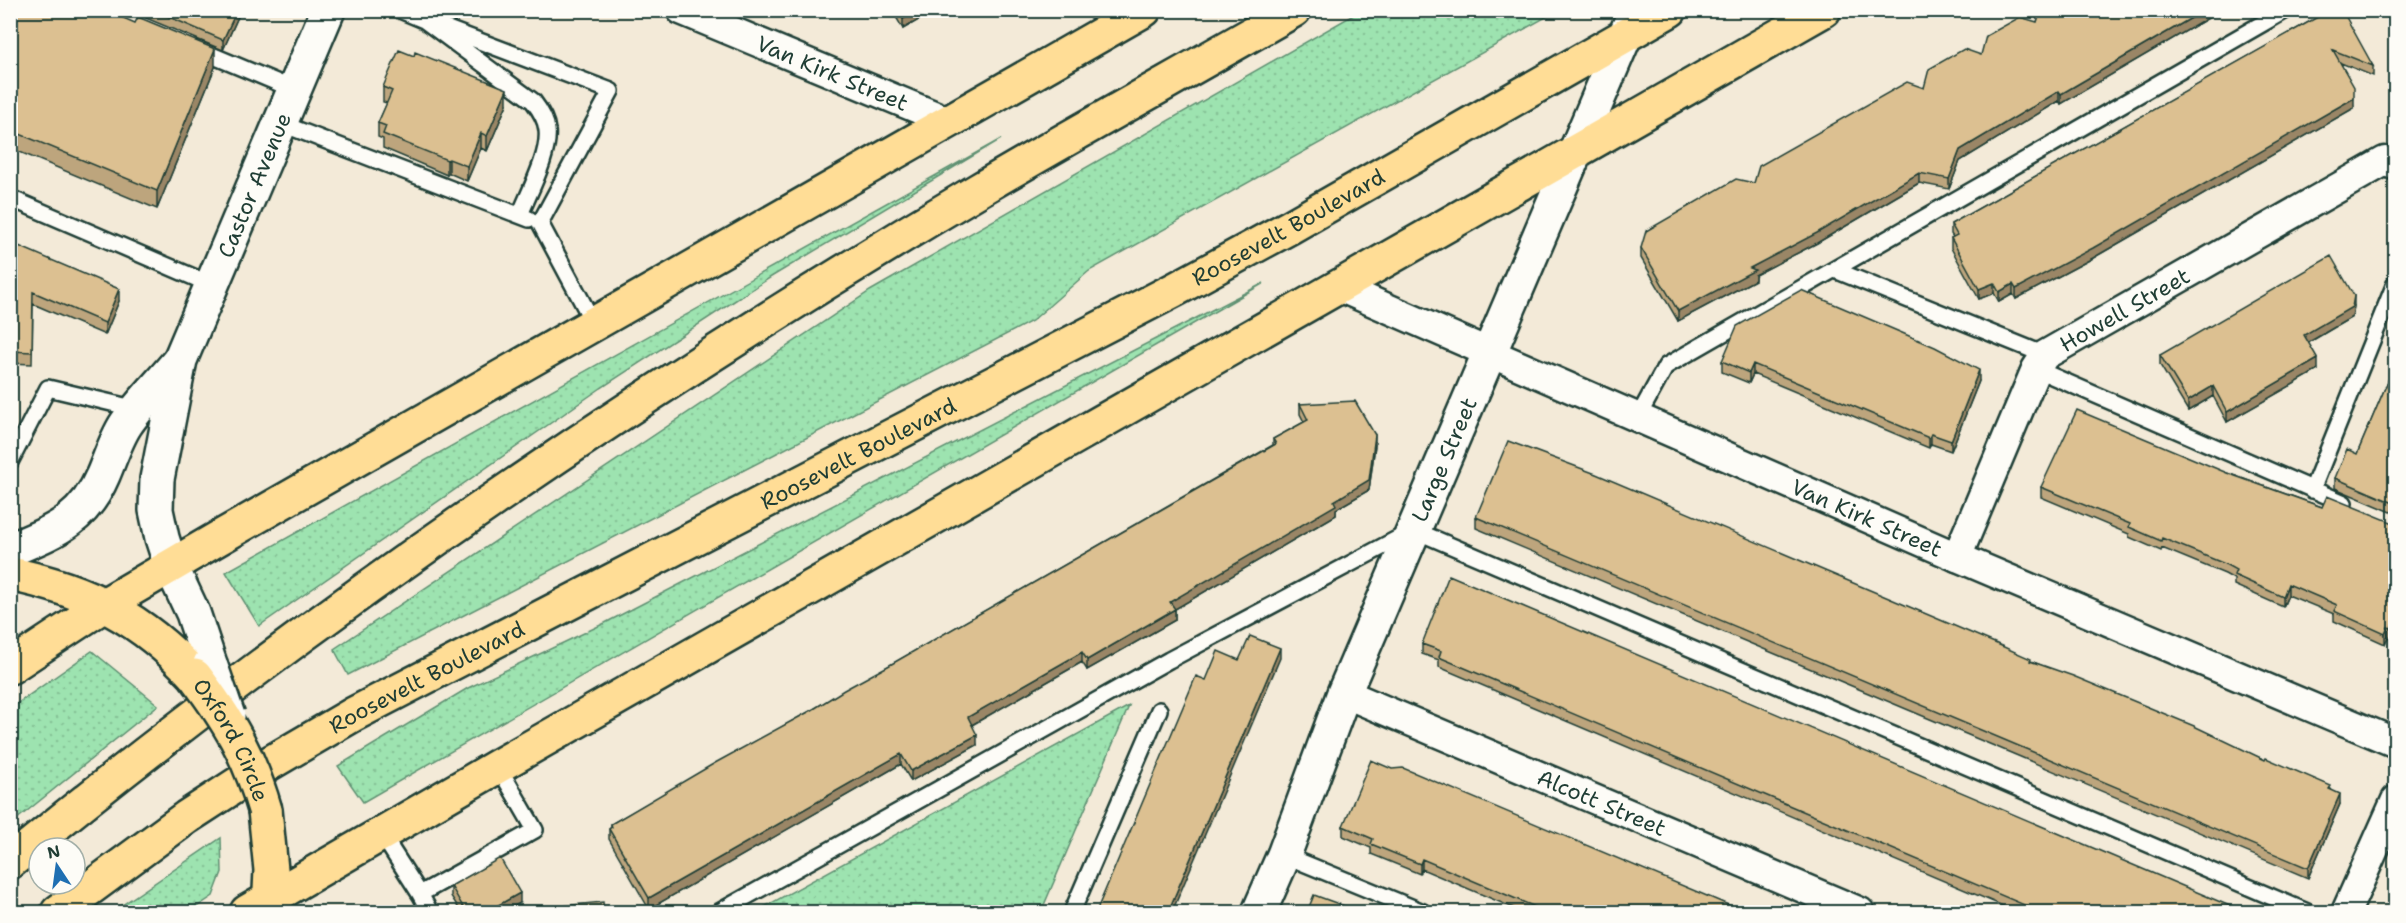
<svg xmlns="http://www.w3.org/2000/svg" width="2406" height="923" font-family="'Shantell Sans',sans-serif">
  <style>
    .grass { fill: url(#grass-dots); stroke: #5e9072; stroke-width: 1.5 }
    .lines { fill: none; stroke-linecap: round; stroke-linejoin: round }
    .lane-casing { stroke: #1f3d34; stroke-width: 20 }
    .street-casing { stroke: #1f3d34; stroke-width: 33 }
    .secondary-casing { stroke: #1f3d34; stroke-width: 38 }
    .primary-casing { stroke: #1f3d34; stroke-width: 38 }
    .highway-casing { stroke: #1f3d34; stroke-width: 38 }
    .lane { stroke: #fdfcf7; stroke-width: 15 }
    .street { stroke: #fdfcf7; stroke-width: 28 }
    .secondary { stroke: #fdfcf7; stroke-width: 33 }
    .primary { stroke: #ffdd96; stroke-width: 33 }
    .highway { stroke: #ffdd96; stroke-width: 33 }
    .secondary-bridge-casing { stroke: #1f3d34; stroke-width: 38; stroke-linecap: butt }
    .primary-bridge-casing { stroke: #1f3d34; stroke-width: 38; stroke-linecap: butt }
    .secondary-bridge { stroke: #fdfcf7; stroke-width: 33 }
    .primary-bridge { stroke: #ffdd96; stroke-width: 33 }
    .wall { fill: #bda57d; stroke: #1f3d34; stroke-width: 1.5 }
    .shaded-wall { fill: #9a8666; stroke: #1f3d34; stroke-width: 1.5 }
    .building { fill: #dcc091; stroke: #1f3d34; stroke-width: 1.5 }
    .labels { text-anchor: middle; stroke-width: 4.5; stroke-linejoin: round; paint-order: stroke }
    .street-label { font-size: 22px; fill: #1f3d34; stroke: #fdfcf7 }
  </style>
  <defs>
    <pattern id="grass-dots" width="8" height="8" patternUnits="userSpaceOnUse" patternTransform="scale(1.5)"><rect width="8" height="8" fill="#9de3b0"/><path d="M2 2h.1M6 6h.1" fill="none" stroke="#87c498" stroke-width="1.8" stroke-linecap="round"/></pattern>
  </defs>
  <rect width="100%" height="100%" fill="#f3ead8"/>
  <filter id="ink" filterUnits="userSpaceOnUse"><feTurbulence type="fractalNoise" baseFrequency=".0167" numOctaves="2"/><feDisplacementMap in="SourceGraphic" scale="12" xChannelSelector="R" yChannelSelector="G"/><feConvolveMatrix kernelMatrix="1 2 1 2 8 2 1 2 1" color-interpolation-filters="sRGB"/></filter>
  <g filter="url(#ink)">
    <!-- grass -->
    <path class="grass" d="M1362,10L1557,11L1089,271L1032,321L348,675L334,649L870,291Z
      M1001,139L771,277L601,388L259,626L226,572Z
      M1264,283L363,802L338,766L468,688L605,623Z
      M92,651L158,705L11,824V708Z
      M1129,706L1041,912H755Z
      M221,838L222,872L213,896L189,912H112Z"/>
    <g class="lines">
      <!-- lane casing -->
      <g class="lane-casing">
        <path id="lane" d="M400,10L424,20L533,101C540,110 546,119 547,130C550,154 529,192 520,215
          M424,20L611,91L540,223L594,324
          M197,49L295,90
          M280,123L529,219
          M10,198L212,285
          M1835,270L2045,355
          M2036,369L2344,503
          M1638,417L1666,366L2286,10
          M10,462L48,388L137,409
          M2312,490L2396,281
          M381,833L420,894L535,830L498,766
          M1284,855L1423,912
          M420,894L430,912
          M719,912L1169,660L1414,530L2307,912
          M1072,912L1159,710"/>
      </g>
      <!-- street casing -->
      <g class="street-casing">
        <g id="street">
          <path id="s1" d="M681,10L950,122"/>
          <path id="s2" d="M1339,287L1957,557L2396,743"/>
          <path id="s3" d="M1957,557L2036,369L2045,355L2385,161L2396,166"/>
          <path id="s4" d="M1344,693L1860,912"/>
          <path d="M2346,912L2396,800"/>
        </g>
      </g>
      <!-- secondary casing -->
      <g class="secondary-casing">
        <g id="secondary">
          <path d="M10,550C54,531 83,522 103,475C110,459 116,439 126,424C141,402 162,382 179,361"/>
          <path id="s5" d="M210,664L193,613L171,566L162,538L156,510L157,479L180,360L328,10"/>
          <path id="s6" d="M1259,912L1284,855L1344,693L1636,10"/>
        </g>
      </g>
      <!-- primary casing -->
      <g class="primary-casing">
        <path id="primary" d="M10,574C86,589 143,619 195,676
          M265,810L271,870L269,912"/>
      </g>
      <!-- highway casing -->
      <g class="highway-casing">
        <g id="highway">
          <path d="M10,667L104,605L217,539L1144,10"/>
          <path d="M10,862C312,614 642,390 977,191C1082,129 1188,71 1294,10"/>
          <path id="s7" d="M58,912L187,817L270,763L354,714L1176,289L1290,227L1670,10"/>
          <path d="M247,912L498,766L1824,10"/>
        </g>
      </g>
      <!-- lane -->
      <use href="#lane" class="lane"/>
      <!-- street -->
      <use href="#street" class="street"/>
      <!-- secondary -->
      <use href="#secondary" class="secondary"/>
      <!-- primary -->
      <use href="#primary" class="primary"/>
      <!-- highway -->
      <use href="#highway" class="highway"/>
      <!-- secondary-bridge casing -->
      <g class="secondary-bridge-casing">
        <path id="secondary-bridge" d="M210,664L228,716"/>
      </g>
      <!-- primary-bridge casing -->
      <g class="primary-bridge-casing">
        <g id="primary-bridge">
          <path id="s8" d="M195,676C229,721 249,755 265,810"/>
        </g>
      </g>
      <!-- secondary-bridge -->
      <use href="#secondary-bridge" class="secondary-bridge"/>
      <!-- primary-bridge -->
      <use href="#primary-bridge" class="primary-bridge"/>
    </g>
    <!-- wall -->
    <path class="wall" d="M10,10L215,67L157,209L10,148Z
      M146,10H241L223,50L146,18Z
      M892,10H936L903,29Z
      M2041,10H2222L2061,104L2059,101L1960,161L1949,189L1919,183L1817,243L1755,275V280L1678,321L1641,258V248L1981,55L2037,22Z
      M2330,10L2373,66V76L2341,63L2354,108L2093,258L2016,299L2013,294L1999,302L1994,293L1979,299L1951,248V238L1953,237L1951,234V224Z
      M383,87L507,104L487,151L481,148L467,181L449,173L447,175L383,148V139L378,137V123L387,103L383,102Z
      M10,252L119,301L105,335L33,304L32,364L10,363Z
      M2354,306L2352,317L2308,343L2318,370L2227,422L2213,396L2188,411L2160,365V355Z
      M1722,361L1979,381L1951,451L1931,444L1929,448L1753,374L1749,383L1722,372Z
      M2396,362V514L2335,488V478L2357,454Z
      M1300,404L1375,445L1369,490L1336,509V515L1175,609V620L1087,670L1082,662L972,725L977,745L911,781L901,764L649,909L609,839V829L611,827V824L812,710L1273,445V439L1304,422L1300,414Z
      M2227,473L2322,507L2396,524V626L2391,638L2388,637L2385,644L2334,621V614L2288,595L2283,607L2234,585V579L2225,574L2162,548L2161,551L2129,537V534L2041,497V487Z
      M1476,517L2031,661L2265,760L2331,789L2340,804L2308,878L1476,528Z
      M1422,644L2244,912H2017L1439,667V660L1422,654Z
      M1343,826L1745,912H1523L1422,869L1420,874L1371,854V848L1343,836Z
      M451,886L520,903L504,912H461L451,896Z"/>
    <!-- shaded-wall -->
    <path class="shaded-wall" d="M237,10H241L223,50V40Z
      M919,10H936L903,29V19Z
      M2205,10H2222L2061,104V94Z
      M215,49V67L157,209V191Z
      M507,89V104L487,151V136Z
      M2059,91V101L1960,161L1949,189V179L1960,150Z
      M2354,98V108L2093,258L2016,299V289Z
      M481,133V148L467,181V166Z
      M449,159V173L447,175V160Z
      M1919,173V183L1817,243L1755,275V280L1678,321V311L1750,268Z
      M1994,283V293L1979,299V289Z
      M2013,284V294L1999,302V292Z
      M119,289V301L105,335V323Z
      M2354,296V306L2352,317L2304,345V335Z
      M2318,359V370L2227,422V412Z
      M1753,364V374L1749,383V373Z
      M1979,370V381L1951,451V441Z
      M2213,386V396L2188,411V401Z
      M1931,434V444L1929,448V438Z
      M1375,435V445L1369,490L1336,509V515L1170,612V602Z
      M2288,584V595L2283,607V597Z
      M1175,609V620L1087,670V660Z
      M2396,616V626L2391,638V628Z
      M2388,627V637L2385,644V634Z
      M1280,648V658L1172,912H1168Z
      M1082,652V662L968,727V717Z
      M977,735V745L911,781V771Z
      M901,754V764L649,909V898Z
      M2340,794V804L2308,878V868Z
      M1422,859V869L1420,874V864Z
      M520,893V903L504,912H486Z"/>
    <!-- building -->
    <path class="building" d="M10,10H105L135,23L138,17L215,49L157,191L10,130Z
      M153,10H237L223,40Z
      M898,10H919L903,19Z
      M2041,10H2205L2061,94L2059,91L1960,150L1949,179L1919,173L1817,233L1750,268L1755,270L1678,311L1641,248L1646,231L1736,179L1754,183L1759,166L1907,82L1924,88L1929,69L1964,49L1981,55L1986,36L2020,17L2037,22Z
      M2330,10H2342L2373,66L2333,50L2354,87V98L2093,248L2016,289L2013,284L1999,292L1994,283L1979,289L1951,238L1957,235L1951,224Z
      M399,50L414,56L415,52L507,89L487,136L481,133L467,166L449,159L447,160L383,134L386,126L378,123L392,91L383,87Z
      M14,244L119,289L105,323L33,292L32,352L10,351V252Z
      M2331,256L2354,296L2352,307L2304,335L2318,359L2227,412L2213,386L2188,401L2160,355Z
      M1801,290L1935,347L1979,370L1951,441L1931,434L1929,438L1753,364L1749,373L1722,361L1737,326Z
      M2396,362V504L2335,478L2347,449L2357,454Z
      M1355,401L1375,435L1369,480L1334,501L1336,505L1170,602L1175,609L1087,660L1082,652L968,717L977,735L911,771L901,754L649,898L609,829L612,827L611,824L715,763L812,710L844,690L888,666L1276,444L1273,439L1308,420L1300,404Z
      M2077,410L2227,473L2322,507L2327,496L2396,524V616L2391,628L2388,627L2385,634L2334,611L2337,605L2288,584L2283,597L2234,575L2236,570L2225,564L2162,538L2161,541L2129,527L2130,524L2041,487Z
      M1508,441L1596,474L1997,644L2031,659L2030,661L2073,676L2194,726L2265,760L2266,758L2331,786L2329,789L2340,794L2308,868L1476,517Z
      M1449,575L2244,912H2041L1439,657L1441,651L1422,644Z
      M1250,636L1280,648L1168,912H1096L1196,676L1206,680L1218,651L1239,660Z
      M1371,760L1392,769L1403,768L1745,912H1547L1422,859L1420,864L1371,844L1373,839L1343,826Z
      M500,858L520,893L486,912H466L451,886Z
      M1314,895L1358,911L1362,912H1307Z
      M603,902L604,912H552V907Z"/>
  </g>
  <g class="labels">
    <!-- street labels -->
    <g class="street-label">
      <text dy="8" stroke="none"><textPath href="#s1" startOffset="164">Van Kirk Street</textPath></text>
      <text dy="8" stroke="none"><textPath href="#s5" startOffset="506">Castor Avenue</textPath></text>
      <text dy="8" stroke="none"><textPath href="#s7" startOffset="1410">Roosevelt Boulevard</textPath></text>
      <text dy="8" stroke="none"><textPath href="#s3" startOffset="312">Howell Street</textPath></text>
      <text dy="8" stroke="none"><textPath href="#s7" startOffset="924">Roosevelt Boulevard</textPath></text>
      <text dy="8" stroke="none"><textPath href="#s6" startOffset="489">Large Street</textPath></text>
      <text dy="8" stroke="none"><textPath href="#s2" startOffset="576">Van Kirk Street</textPath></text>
      <text dy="8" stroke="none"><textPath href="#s7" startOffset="438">Roosevelt Boulevard</textPath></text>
      <text dy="8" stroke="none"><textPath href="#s8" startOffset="74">Oxford Circle</textPath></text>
      <text dy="8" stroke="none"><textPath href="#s4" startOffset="280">Alcott Street</textPath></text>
    </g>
  </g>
  <!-- margin -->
  <rect width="2406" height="923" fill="none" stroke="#fdfcf7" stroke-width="36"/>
  <rect x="18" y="18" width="2370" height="887" fill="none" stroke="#1f3d34" stroke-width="2" filter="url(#ink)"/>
  <!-- north arrow -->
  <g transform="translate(57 866) rotate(347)"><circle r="28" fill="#fdfcf7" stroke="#a4b0a9" stroke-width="1.5"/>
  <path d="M0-4.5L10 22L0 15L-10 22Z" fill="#1f6fb2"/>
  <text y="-9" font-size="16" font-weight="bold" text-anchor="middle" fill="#1f3d34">N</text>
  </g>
</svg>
